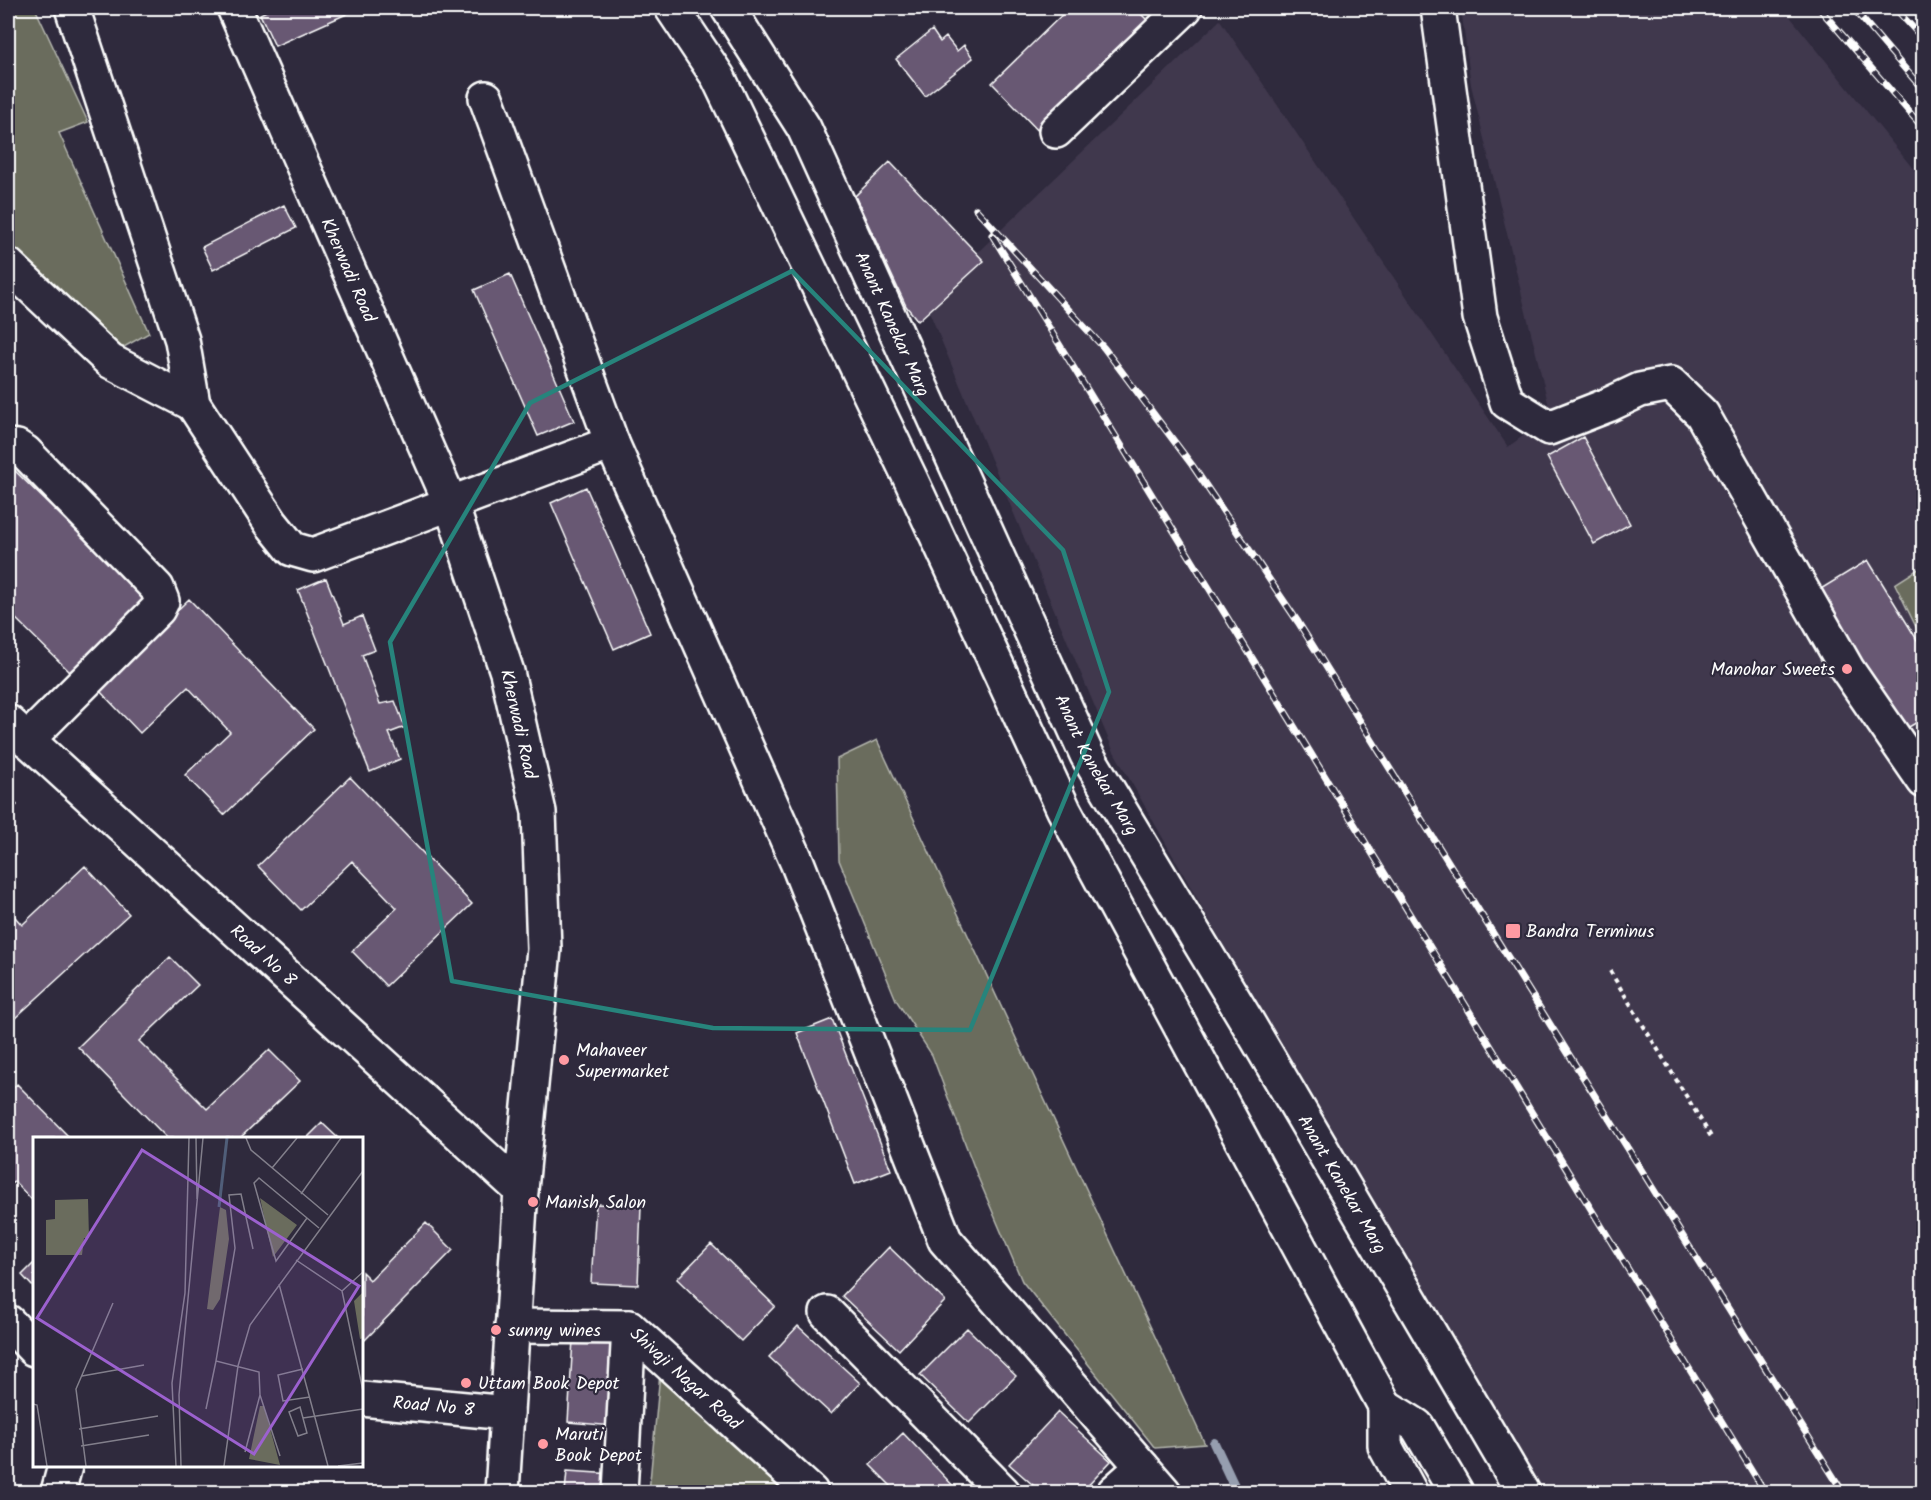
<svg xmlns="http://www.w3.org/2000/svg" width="1931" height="1500" font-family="Kalam,sans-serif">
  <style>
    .built { fill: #40384d }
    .green { fill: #6a6c5d; stroke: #b4b6ae; stroke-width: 1.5 }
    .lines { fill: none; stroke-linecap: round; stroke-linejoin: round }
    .stream { stroke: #969eaf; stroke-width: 10 }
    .building { fill: #675873; stroke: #fff; stroke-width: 1.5 }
    .minor-casing { stroke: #fff; stroke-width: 38 }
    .path { stroke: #fff; stroke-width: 4; stroke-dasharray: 4.5 4.5; stroke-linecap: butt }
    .minor { stroke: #2f2a3d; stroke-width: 33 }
    .rail-casing { stroke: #fff; stroke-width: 7 }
    .rail { stroke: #2f2a3d; stroke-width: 4.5; stroke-dasharray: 14; stroke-linecap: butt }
    .marked { fill: none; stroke: #27847c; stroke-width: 4.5; stroke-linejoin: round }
    .poi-dot { fill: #ff9aa2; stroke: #2f2a3d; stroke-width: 2 }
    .labels { text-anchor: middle; stroke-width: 4.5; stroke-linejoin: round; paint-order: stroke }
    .street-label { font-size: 18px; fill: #fff; stroke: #2f2a3d }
    .poi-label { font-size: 18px; fill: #fff; stroke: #2f2a3d; text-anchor: start }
    .inset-river { fill: none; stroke: #505e79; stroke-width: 3 }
    .inset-road { fill: none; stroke: #827f8b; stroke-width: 1.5 }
    .view { fill: #9c61cf; fill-opacity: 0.15; stroke: #9c61cf; stroke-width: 3 }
    .inset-edge { fill: none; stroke: #fff; stroke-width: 3 }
  </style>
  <rect width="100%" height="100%" fill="#2f2a3d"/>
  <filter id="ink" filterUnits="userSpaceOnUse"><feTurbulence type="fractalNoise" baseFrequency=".0167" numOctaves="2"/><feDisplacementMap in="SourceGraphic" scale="12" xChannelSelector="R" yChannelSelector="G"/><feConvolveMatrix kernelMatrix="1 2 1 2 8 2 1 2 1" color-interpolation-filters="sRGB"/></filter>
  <g filter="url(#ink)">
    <!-- built -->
    <path class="built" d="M1461,8H1783L1923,181V1492H1533L1113,750L918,285L980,250L1220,20L1508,447L1551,415L1471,85Z"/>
    <!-- green -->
    <path class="green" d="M8,8H35L88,122L59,133L149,333L122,348L8,243Z
      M1923,566V641L1895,584Z
      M877,740L1205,1444L1155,1448L1022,1281L977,1175L932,1055L896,1000L839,860L837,759Z
      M663,1341L814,1492H649Z"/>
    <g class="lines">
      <!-- stream -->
      <path class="stream" d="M1214,1443L1237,1492"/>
    </g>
    <!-- building -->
    <path class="building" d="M273,8H360L275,46L260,14Z
      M1069,8H1135L1157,30L1045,138L992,83Z
      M932,30L940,42L946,37L957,51L964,45L973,58L925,96L896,59Z
      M890,162L984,261L918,321L906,306L855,196Z
      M284,205L296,228L213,270L202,247Z
      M510,274L574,421L538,436L474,290Z
      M1583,437L1630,524L1594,544L1547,457Z
      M8,464L146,599L72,674L8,611Z
      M586,487L650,633L614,649L551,503Z
      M1868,560L1924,651V718L1904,730L1819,590Z
      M326,578L344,624L362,616L375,650L362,655L380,704L395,701L405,727L389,733L400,759L370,772L298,590Z
      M189,599L314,729L224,815L185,775L230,732L188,687L140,733L97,688Z
      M350,777L472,904L386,986L352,951L397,908L352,861L301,910L258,866Z
      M8,795L17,805L8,813Z
      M85,866L129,914L14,1019L8,1012V909L22,925Z
      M170,957L198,985L139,1041L207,1109L269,1050L300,1081L240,1138H167L78,1047Z
      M832,1019L891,1170L855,1184L797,1033Z
      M17,1084L70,1138H34V1202L14,1181L8,1188V1093Z
      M322,1123L338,1138H307Z
      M596,1204L641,1206L638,1285L591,1283Z
      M426,1223L453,1250L365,1340L362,1337V1272L370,1280Z
      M711,1244L775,1306L741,1341L677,1279Z
      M889,1247L945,1301L899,1350L842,1296Z
      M34,1263V1288L22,1275Z
      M798,1326L860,1383L831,1414L769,1357Z
      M967,1328L1016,1376L969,1423L920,1375Z
      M573,1339L620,1343L614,1426L568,1422Z
      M1058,1412L1111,1461L1082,1492H1041L1009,1464Z
      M903,1433L959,1492H897L870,1465Z
      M567,1471L613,1474L611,1492H565Z"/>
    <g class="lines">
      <!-- minor casing -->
      <g class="minor-casing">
        <g id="minor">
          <path d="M72,8L182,340L193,404L271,523L292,549L313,555L612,443L797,862L945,1240L1164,1492"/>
          <path id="s1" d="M234,8L451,504L507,672L539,812L544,949L521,1190L502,1492"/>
          <path d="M672,8L718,77L911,480L1064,810L1385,1406V1446L1410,1492"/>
          <path id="s2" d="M728,8L804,128L1087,755L1245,1018L1523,1492"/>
          <path d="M1438,8L1480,317L1507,402L1549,428L1608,405L1640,390L1671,384L1702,414L1847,669L1924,781"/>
          <path d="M486,98L612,443"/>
          <path d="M1056,131L1185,8"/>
          <path d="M8,265L110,361L193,404"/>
          <path d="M8,446L17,447L25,452L157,588L162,601L158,609L27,740"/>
          <path id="s3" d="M8,722L521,1190"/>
          <path d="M827,1313L1003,1492"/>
          <path d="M8,1322L34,1349"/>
          <path d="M512,1326L629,1327"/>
          <path id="s4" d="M362,1399L507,1413"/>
          <path d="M1385,1406L1417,1426L1456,1492"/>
          <path d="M58,1492L65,1466"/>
          <path id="s5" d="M620,1492L629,1327L811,1492"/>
          <path d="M1114,1492L1142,1467"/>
        </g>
      </g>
      <!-- path -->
      <path class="path" d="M1610,971L1713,1140"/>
      <!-- minor -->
      <use href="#minor" class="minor"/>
      <!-- rail casing -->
      <g class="rail-casing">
        <path id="rail" d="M1819,8L1924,129
          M1853,8L1924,91
          M1895,8L1924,40
          M976,209L1104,348L1192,465L1298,622L1843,1492
          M992,235L1765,1492"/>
      </g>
      <!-- rail -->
      <use href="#rail" class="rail"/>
    </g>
  </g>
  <!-- marked area -->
  <path class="marked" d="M792,271L1063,550L1109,692L970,1030L713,1028L452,981L390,642L530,403Z"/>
  <!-- markers -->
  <g class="poi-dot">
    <circle cx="1847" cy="669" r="6"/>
    <rect x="1505" y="923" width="16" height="16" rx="3"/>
    <circle cx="564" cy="1060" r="6"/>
    <circle cx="533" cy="1202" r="6"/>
    <circle cx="496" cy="1330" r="6"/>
    <circle cx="466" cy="1383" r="6"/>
    <circle cx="543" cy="1444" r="6"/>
  </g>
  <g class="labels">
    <!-- street labels -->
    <g class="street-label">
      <text dy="6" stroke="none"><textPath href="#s1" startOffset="286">Kherwadi Road</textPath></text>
      <text dy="6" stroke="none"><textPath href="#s2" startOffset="357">Anant Kanekar Marg</textPath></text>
      <text dy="6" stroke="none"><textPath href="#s1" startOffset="772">Kherwadi Road</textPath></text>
      <text dy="6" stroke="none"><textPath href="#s2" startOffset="843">Anant Kanekar Marg</textPath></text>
      <text dy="6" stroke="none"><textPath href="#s3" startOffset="346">Road No 8</textPath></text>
      <text dy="6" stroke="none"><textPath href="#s2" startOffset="1329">Anant Kanekar Marg</textPath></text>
      <text dy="6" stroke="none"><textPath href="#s5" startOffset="242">Shivaji Nagar Road</textPath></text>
      <text dy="6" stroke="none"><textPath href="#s4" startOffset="72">Road No 8</textPath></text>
    </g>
    <!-- poi labels -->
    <g class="poi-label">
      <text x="1835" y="675" text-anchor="end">Manohar Sweets</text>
      <text x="1526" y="937">Bandra Terminus</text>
      <text x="576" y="1056">Mahaveer<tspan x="576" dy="21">Supermarket</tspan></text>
      <text x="545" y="1208">Manish Salon</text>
      <text x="508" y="1336">sunny wines</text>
      <text x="478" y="1389">Uttam Book Depot</text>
      <text x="555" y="1440">Maruti<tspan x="555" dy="21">Book Depot</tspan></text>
    </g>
  </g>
  <!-- overview -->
  <g transform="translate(33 1137)">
    <rect width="330" height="330" fill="#2f2a3d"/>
    <path d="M227,61L264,88L240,120ZM55,62L56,101H51L49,118H13V83L22,82V63ZM187,70L193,73L196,102L187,162L180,173L174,172ZM330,155V201L327,202L321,164ZM227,269H231L247,328L216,322Z" fill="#6a6c5d"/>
    <path class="inset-river" d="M186,70L194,1"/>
    <path class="inset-road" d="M163,1L164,62M213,1L218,13L295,78M239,31L264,1M268,57L308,1M274,81L243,124L221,46L226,41L286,91M263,123L309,154M330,135L309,154L330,254M246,147L295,329M270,232L245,238L250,264L277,260M49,239L111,228M227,258L247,319M0,267L4,268L14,329M267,270L274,296L265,299L256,275ZM173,272L183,224M270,281L330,272M46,292L125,279M48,309L116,298M212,315L227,258L226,235L183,224L202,111L196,58L208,57L220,112M53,329L43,252L80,166M143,329L139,246L152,156L156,1M148,329L146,258L170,1M191,329L205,229L217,188L330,34M305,329L330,326"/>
    <path class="view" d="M109,13L326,149L221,317L4,181Z"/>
    <rect width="330" height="330" class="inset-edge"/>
  </g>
  <!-- margin -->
  <rect width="1931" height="1500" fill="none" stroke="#2f2a3d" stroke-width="30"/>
  <rect x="15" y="15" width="1901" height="1470" fill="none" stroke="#fff" stroke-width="2" filter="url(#ink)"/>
</svg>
